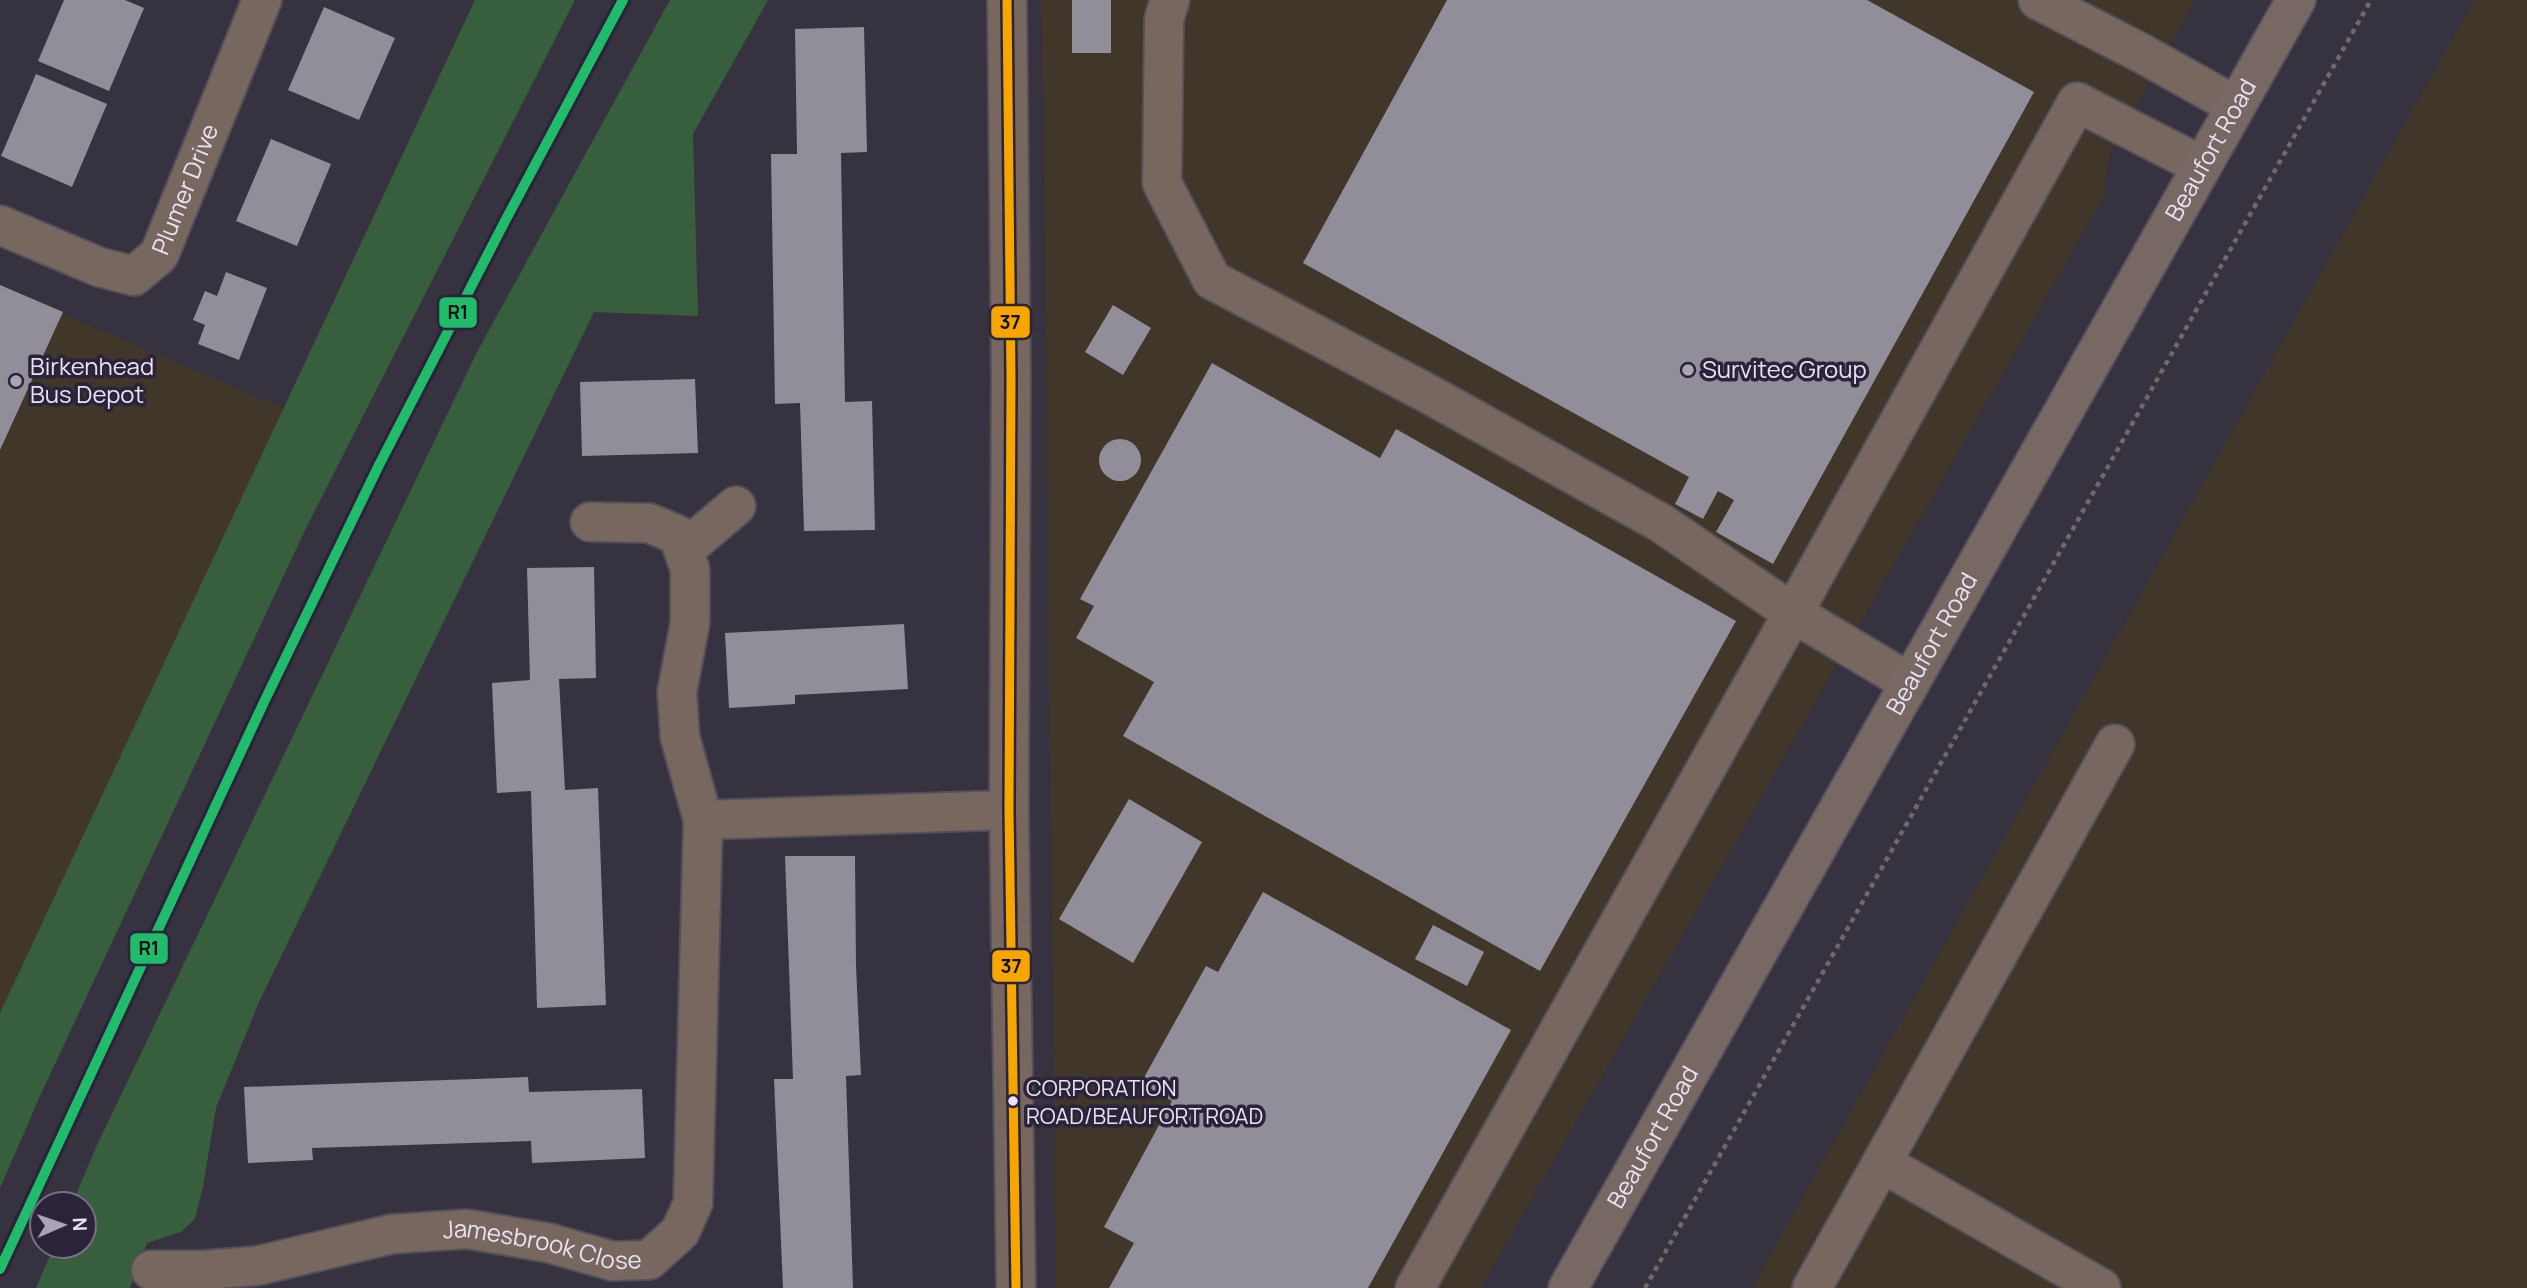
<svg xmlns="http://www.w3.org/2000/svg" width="2527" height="1288" font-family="Manrope,sans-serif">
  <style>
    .industrial { fill: #40372a }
    .green { fill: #375f3d }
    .building { fill: #918d99 }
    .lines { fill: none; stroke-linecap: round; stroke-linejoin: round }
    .minor-casing { stroke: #534f5b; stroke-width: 42 }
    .major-casing { stroke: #534f5b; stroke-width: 42 }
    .path { stroke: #726869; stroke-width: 4.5; stroke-dasharray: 5 5; stroke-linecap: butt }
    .minor { stroke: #77675f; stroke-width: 38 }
    .major { stroke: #786864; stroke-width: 38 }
    .bus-1-casing { stroke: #2b2339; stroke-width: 14 }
    .bus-1 { stroke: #f7a600; stroke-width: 9 }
    .rail-1-casing { stroke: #2b2339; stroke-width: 16 }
    .rail-1 { stroke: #20bc6c; stroke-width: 10 }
    .poi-dot { fill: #aaa5b4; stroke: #2b2339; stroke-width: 2.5 }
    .bus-dot { fill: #e8e3f3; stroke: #2b2339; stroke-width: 2.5 }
    .labels { text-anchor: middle; stroke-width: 7; stroke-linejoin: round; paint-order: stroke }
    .bus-label { font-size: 22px; fill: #e8e3f3; stroke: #2b2339; text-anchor: start }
    .street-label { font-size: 24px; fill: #e8e3f3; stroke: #2b2339 }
    .poi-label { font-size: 24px; fill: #e8e3f3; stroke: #2b2339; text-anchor: start }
    .line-badge { stroke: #2b2339; stroke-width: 2.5 }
    .pale-badge-label { font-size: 19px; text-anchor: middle; font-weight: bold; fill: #111 }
  </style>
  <rect width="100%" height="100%" fill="#36323f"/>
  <!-- industrial -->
  <path class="industrial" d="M1042,0H2195L2110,152L2103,198L1481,1288H1056Z
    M2474,0H2527V1288H1752Z
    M0,287L285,409L0,1013Z"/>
  <!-- green -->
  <path class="green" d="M475,0H575L306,528L40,1096L0,1188V1013Z
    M670,0H768L693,134L698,316L594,312L259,1002L216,1108L203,1187L195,1219L181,1232L147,1243L130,1288H36L54,1246H84V1204H72L97,1145L477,352Z"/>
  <!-- building -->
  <path class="building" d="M64,0H125L144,8L109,91L38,61Z
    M1072,0H1111V53H1072Z
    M1447,0H1867L2034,92L1773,564L1716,532L1734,500L1718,491L1703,519L1675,504L1689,477L1303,263Z
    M324,7L395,38L359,120L288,90Z
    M864,27L867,152L841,153L845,402L872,401L875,530L804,531L800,403L775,404L771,154H797L795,29Z
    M36,74L107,104L72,187L1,156Z
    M271,139L331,164L297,246L236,221Z
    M226,272L267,288L239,360L198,344L205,325L193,320L205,291L217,296Z
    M0,285L63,312L0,450Z
    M1113,305L1151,328L1123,375L1085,352Z
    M1212,363L1380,458L1396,429L1736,621L1540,971L1123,736L1154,682L1076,638L1094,606L1080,599Z
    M695,379L698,453L582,456L580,382Z
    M1099 460a21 21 0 1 1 42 0a21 21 0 1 1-42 0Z
    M594,567L596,678L559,679L565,790L598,788L606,1005L537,1008L531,791L497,793L492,683L530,680L527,568Z
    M904,624L908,689L795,695V704L729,708L725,633Z
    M1129,799L1202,842L1133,963L1059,919Z
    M785,856H855L856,966L861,1075L846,1076L853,1288H783L774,1079H793Z
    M1263,892L1511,1030L1368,1288H1109L1134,1243L1104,1227L1172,1101L1141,1083L1206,966L1218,972Z
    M1433,925L1484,952L1467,986L1415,959Z
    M528,1077L529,1092L642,1089L645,1158L532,1163L531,1141L312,1148L313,1160L248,1163L244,1087Z"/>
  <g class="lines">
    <!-- minor casing -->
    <g class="minor-casing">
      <g id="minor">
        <path d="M1007,0L1011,377L1009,810L1016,1288"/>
        <path d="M1170,0L1164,19L1162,183L1212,280L1425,392L1661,523L1793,613L1415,1288"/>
        <path d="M2038,0L2143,54L2236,106"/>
        <path id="s1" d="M0,225L99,267L134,276L159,255L262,0"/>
        <path d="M684,550L736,506"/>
        <path d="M1910,683L1793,613L2077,102L2202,166"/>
        <path d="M703,820L1009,810"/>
        <path d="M1882,1163L2101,1288"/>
        <path id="s2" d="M151,1270H204L256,1266L392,1234L467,1229L549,1243L612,1261L649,1260L680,1232L693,1203L703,820L680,737L677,692L690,623V569L678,535L649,523L590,522"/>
        <path d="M1812,1288L2115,744"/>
      </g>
    </g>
    <!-- major casing -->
    <g class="major-casing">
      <g id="major">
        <path id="s3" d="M1568,1288L2296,0"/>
      </g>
    </g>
    <!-- path -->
    <path class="path" d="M1645,1288L2371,0"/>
    <!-- minor -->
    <use href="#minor" class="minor"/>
    <!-- major -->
    <use href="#major" class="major"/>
    <!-- bus-1 casing -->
    <g class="bus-1-casing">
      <path id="bus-1" d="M1007,0L1011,377L1009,810L1016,1288"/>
    </g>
    <!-- bus-1 -->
    <use href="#bus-1" class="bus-1"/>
    <!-- rail-1 casing -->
    <g class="rail-1-casing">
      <path id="rail-1" d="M0,1269L264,702L379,465L504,223L623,0"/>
    </g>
    <!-- rail-1 -->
    <use href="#rail-1" class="rail-1"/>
  </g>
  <!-- markers -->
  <g class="poi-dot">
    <circle cx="1688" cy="370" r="7"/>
    <circle cx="16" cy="381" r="7"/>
  </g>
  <circle class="bus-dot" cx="1013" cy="1101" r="6"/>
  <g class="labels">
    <!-- bus labels -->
    <g class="bus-label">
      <text x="1026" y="1096">CORPORATION<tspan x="1026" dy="28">ROAD/BEAUFORT ROAD</tspan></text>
    </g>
    <!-- street labels -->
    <g class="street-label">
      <text dy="8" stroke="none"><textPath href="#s3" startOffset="1307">Beaufort Road</textPath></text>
      <text dy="8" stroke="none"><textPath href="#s1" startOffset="247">Plumer Drive</textPath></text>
      <text dy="8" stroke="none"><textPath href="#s3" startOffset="740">Beaufort Road</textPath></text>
      <text dy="8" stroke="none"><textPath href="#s3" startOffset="173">Beaufort Road</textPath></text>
      <text dy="8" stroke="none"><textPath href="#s2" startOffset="397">Jamesbrook Close</textPath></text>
    </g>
    <!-- poi labels -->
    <g class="poi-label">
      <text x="30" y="375">Birkenhead<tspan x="30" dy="28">Bus Depot</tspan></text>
      <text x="1702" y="378">Survitec Group</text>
    </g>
  </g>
  <g class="line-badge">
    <rect x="438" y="296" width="40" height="33" rx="7" fill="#20bc6c"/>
    <rect x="990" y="305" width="41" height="34" rx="7" fill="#f7a600"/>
    <rect x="129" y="932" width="40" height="33" rx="7" fill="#20bc6c"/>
    <rect x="991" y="949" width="40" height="34" rx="7" fill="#f7a600"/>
  </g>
  <g class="pale-badge-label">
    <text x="458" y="319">R1</text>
    <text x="1010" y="329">37</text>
    <text x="149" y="955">R1</text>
    <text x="1011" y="973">37</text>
  </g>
  <!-- north arrow -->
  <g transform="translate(63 1225) rotate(88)"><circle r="33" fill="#2b2339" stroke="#777083" stroke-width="2"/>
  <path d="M0-5L12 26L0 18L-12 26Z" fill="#aaa5b4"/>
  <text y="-10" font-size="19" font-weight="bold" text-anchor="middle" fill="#e8e3f3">N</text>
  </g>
</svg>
